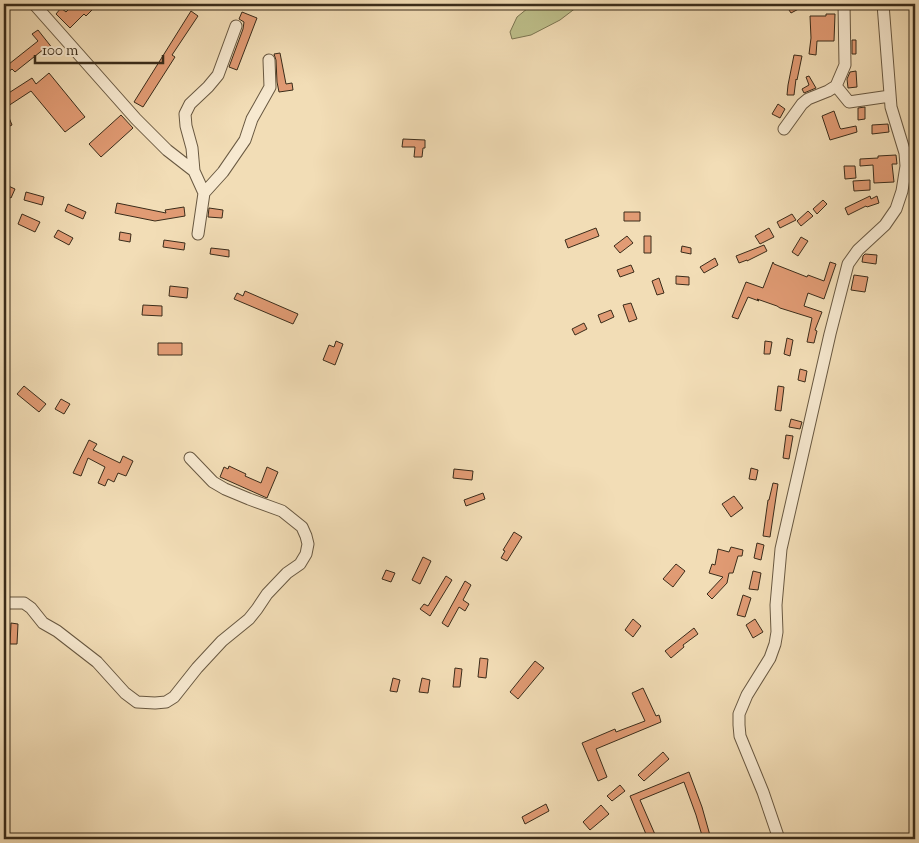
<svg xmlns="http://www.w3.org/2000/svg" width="919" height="843" font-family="'Sorts Mill Goudy',serif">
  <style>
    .green { fill: #bec08b; stroke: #7c7652 }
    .building { fill: #e19b74; stroke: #3a2c1a }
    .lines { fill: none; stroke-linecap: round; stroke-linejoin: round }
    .minor-casing { stroke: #685841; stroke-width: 13 }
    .minor { stroke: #f7e9d0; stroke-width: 11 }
  </style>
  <rect width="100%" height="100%" fill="#f2ddb6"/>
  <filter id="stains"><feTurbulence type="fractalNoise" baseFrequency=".004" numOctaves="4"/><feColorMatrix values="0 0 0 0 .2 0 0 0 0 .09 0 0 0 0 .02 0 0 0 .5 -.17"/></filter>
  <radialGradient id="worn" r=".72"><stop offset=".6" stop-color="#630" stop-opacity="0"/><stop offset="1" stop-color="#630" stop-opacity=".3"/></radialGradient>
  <!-- green -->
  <path class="green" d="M533,4H581L560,20L531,35L512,39L510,32L517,17Z"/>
  <!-- building -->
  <path class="building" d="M74,4H94L90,8L92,10L86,16L84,14L70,28L56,14L61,8L66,12Z
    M792,4H808L791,13L787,7Z
    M191,11L198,16L172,55L175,57L143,107L134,102Z
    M242,12L257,18L237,70L229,67L243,29L244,22L239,19Z
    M826,14H835L834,41H817L816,55L809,54L811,38L810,16H826Z
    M38,30L53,49L47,53L44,49L15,72L12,69L4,75V57L9,64L38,41L32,34Z
    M852,40H856V54H852Z
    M280,53L286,84L292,83L293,90L279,92L277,82L276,60L274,54Z
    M794,55L802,56L797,80L796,79L794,95H787L788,85Z
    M856,71L857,87L848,88L847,79L850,72Z
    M49,73L85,117L65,132L31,91L5,108L12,125L4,129V96L32,78L36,84Z
    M809,76L816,88L804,93L802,89L809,85L806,77Z
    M778,104L785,109L780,118L772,114Z
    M865,107V119L858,120V108Z
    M834,111L840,128L841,129L856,126L857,132L830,140L822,116Z
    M121,115L133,128L101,157L89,144Z
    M888,124L889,132L872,134V125Z
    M403,139L425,140V148H423L422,157H414L415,147H402Z
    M896,155L897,164H892L894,182L874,183L873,165L860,166V159L878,158V156Z
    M844,166H855L856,178L845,179Z
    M870,180V190L854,191L853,181Z
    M4,184L15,189L11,198L4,194Z
    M26,192L44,197L42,205L24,200Z
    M870,196L871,199L877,196L879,203L867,207L866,206L848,215L845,208Z
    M823,200L827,204L817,214L813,209Z
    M117,203L166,213L165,210L184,207L185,216L155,221L115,213Z
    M68,204L86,212L83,219L65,211Z
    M209,208L223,210L222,218L208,217Z
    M808,211L813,216L801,226L797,221Z
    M624,212H640V221H624Z
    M22,214L40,222L35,232L18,224Z
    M792,214L796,220L780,228L777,222Z
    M596,228L599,236L568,248L565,240Z
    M769,228L774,237L760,244L755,236Z
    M58,230L73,238L69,245L54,237Z
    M120,232L131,234L130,242L119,240Z
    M627,236L633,243L620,253L614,246Z
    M644,236H651V253H644Z
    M801,237L808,241L798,256L792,252Z
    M164,240L185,243L184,250L163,247Z
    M764,245L767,251L747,261V260L739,263L736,256Z
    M682,246L691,248V254L681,252Z
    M211,248L229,250V257L210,254Z
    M865,254L877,255L876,264L862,262L863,256Z
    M715,258L718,265L704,273L700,267Z
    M773,262L774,264L807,277L808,275L824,281L830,262L836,264L824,299L808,293L804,306L822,312L815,330L817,331L814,343L807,342L812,318L780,308L777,306L757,299L759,301L748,297L738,319L732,317L746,282L763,288Z
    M631,265L634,272L620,277L617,270Z
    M854,275L868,277L865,292L851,290Z
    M676,276L689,277V285L676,284Z
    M659,278L664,293L657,295L652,281Z
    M170,286L188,288L187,298L169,296Z
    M245,291L298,314L293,324L234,299L237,293L243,296Z
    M631,303L637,319L629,322L623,305Z
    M143,305L162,306V316L142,315Z
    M611,310L614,317L601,323L598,315Z
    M584,323L587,329L575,335L572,329Z
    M787,338L793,340L790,356L784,354Z
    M336,341L343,344L335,365L323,360L329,345L334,347Z
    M765,341L772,342L770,354H764Z
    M158,343H182V355H158Z
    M800,369L807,371L805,382L798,380Z
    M24,386L46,404L39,412L17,394Z
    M778,386L784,387L781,411L775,410Z
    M61,399L70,404L64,414L55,409Z
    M791,419L802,422L800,429L789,427Z
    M786,435L793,436L789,459L783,458Z
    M89,440L97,444L93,450L120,463L123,456L133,461L126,476L118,473L114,482L108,479L105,486L98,483L105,467L88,458L81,476L73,473Z
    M229,466L246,474L245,476L261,483L267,467L278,472L267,498L220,477L224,467L228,469Z
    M751,468L758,470L756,480L749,479Z
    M454,469L473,471L472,480L453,478Z
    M773,483L778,484L770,537L763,536L768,500H769Z
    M483,493L485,499L466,506L464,500Z
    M734,496L743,508L731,517L722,504Z
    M514,532L522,537L507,561L501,558L505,551L503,550Z
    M757,543L764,545L761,560L754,558Z
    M731,547L743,550L742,556H738L733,573H729L727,583L712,599L707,594L723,577L709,573L712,564L715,565L718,549L729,552Z
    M423,557L431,561L420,584L412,580Z
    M676,564L685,571L673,587L663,579Z
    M386,570L395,573L391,582L382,579Z
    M753,571L761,573L758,590L749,589Z
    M446,576L452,580L430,616L420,609L424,604L428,606Z
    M465,581L471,585L463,600L469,604L465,611L459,607L448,627L442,623Z
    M743,595L751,598L745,617L737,615Z
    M633,619L641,626L633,637L625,630Z
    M755,619L763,632L753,638L746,625Z
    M11,623L18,624L17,644H10Z
    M694,628L698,634L683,645L684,647L671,658L665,651Z
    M480,658L488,659L486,678L478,677Z
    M535,661L544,668L518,699L510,692Z
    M455,668L462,669L460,687H453Z
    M393,678L400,680L397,692L390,691Z
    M422,678L430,680L428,693L419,692Z
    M643,688L656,716L659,715L661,722L596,749L607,777L598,781L582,743L615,729L616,732L645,721L632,693Z
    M663,752L669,759L644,781L638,775Z
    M689,772L702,807L711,839H703L696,815L684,782L640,800L657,839H648L630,796Z
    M620,785L625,791L612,801L607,796Z
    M546,804L549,811L525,824L522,817Z
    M601,805L609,814L590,830L583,822Z"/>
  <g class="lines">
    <!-- minor casing -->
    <g class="minor-casing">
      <path id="minor" d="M34,4L136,119L167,150L194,171L204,193L198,234
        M836,86L849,102L890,96
        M784,129L802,104L808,99L828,91L836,86L845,65L844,4
        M194,171L192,148L186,126L185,114L190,104L208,87L218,75L236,26
        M204,193L223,172L245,140L252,119L270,87L269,60
        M4,603H24L31,608L43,623L57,631L97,662L125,693L137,702L155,703L166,702L174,697L197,668L222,641L249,619L257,609L267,594L287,573L300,564L306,554L308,544L306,536L302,527L282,511L249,499L225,489L213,482L190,458
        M779,839L763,792L740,736L739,725V714L747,695L770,658L775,644L777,632L776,605L781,549L830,334L848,264L858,250L885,225L896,209L902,191L906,166L905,153L891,107L883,4"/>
    </g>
    <!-- minor -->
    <use href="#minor" class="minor"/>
  </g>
  <!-- margin -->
  <rect width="919" height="843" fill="none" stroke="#f2ddb6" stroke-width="20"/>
  <rect x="5" y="5" width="909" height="833" fill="none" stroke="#3a2c1a" stroke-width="2.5"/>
  <rect x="10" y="10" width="899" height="823" fill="none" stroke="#3a2c1a"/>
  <!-- scale -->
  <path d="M35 55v8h128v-8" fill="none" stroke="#3a2c1a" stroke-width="2.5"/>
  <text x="42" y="55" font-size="15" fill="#3a2c1a" stroke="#f7e9d0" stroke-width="4" paint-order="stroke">100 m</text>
  <rect width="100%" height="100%" filter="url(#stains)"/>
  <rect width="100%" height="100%" fill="url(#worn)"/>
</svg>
